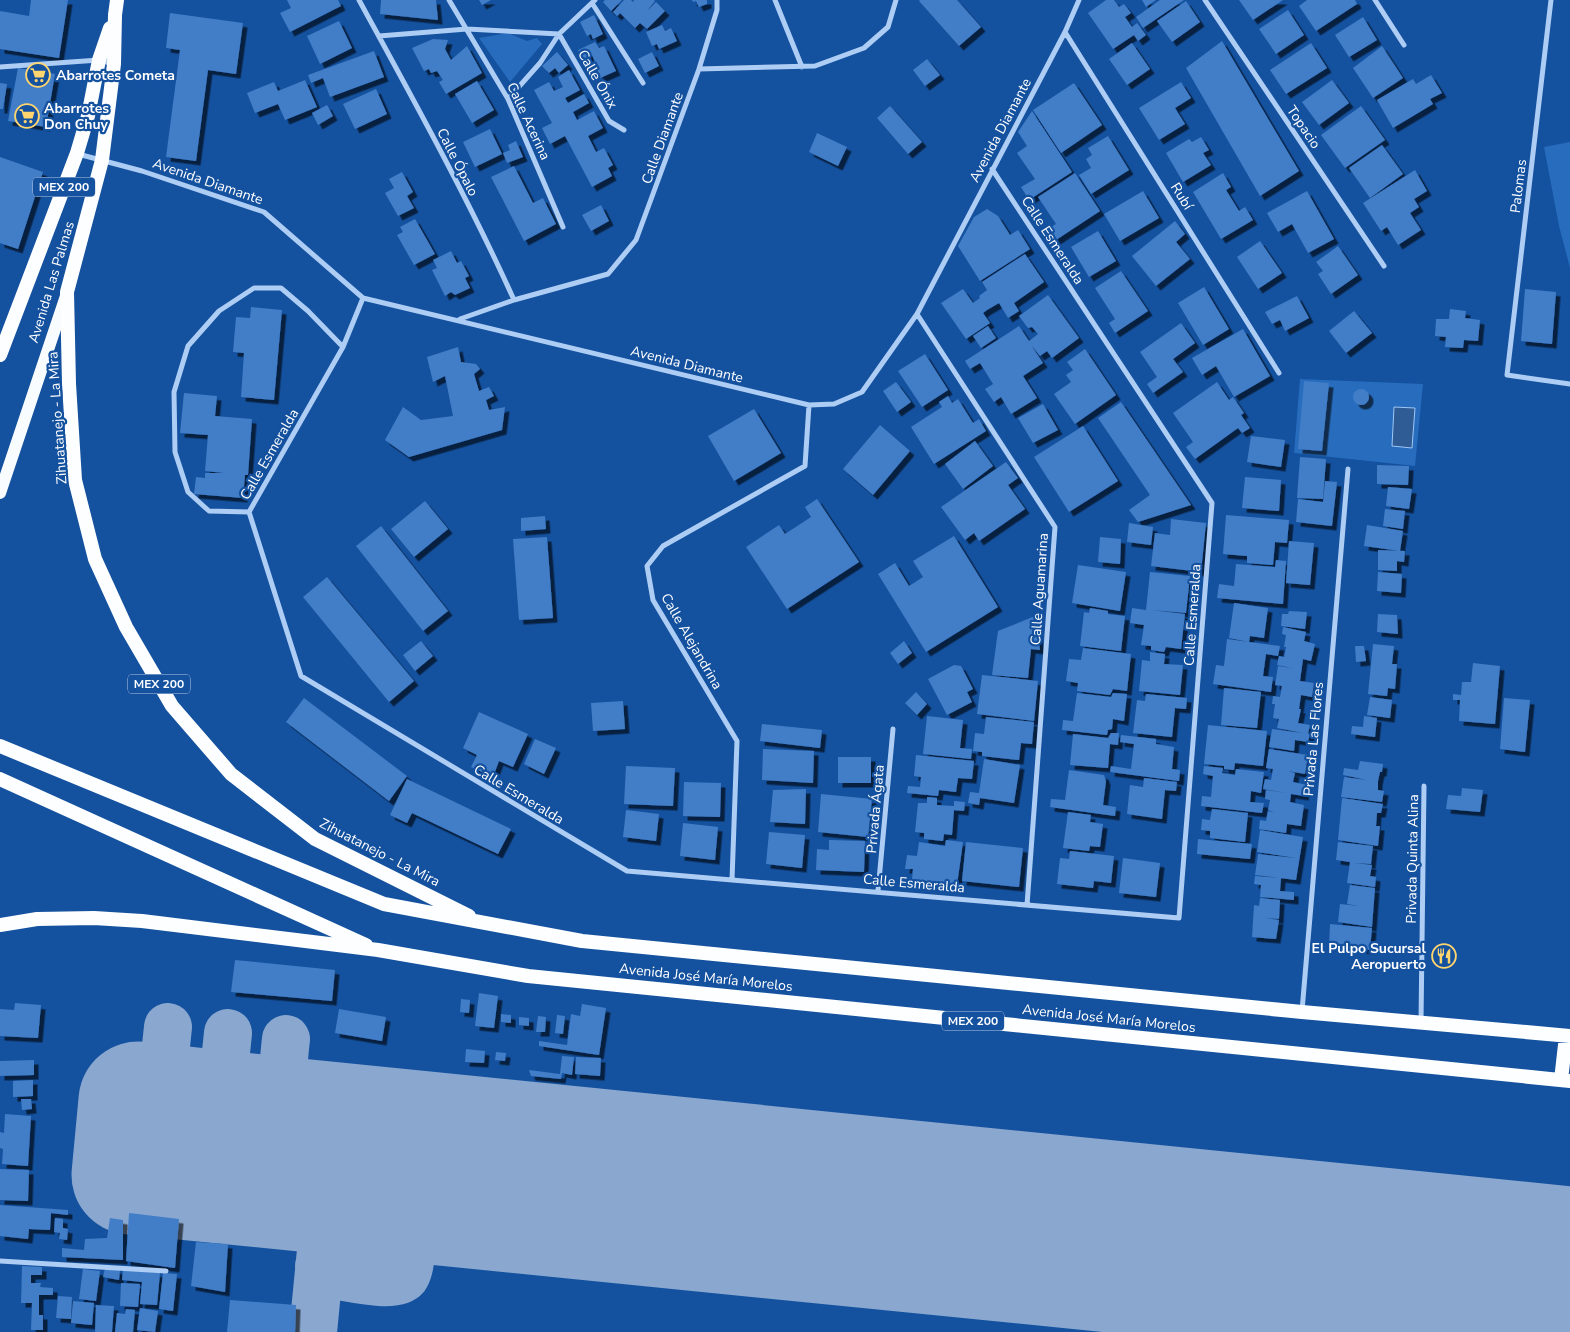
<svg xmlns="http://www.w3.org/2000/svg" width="1570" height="1332" font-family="'Nunito Sans',sans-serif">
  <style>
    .green { fill: #276cbd }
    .water { fill: #2f5c95; stroke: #9fc8f6 }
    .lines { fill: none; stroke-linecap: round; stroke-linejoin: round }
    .taxiway { stroke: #8aa8cf; stroke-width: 48 }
    .runway { stroke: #8aa8cf; stroke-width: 119 }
    .building { fill: #427dc7; filter: url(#shadow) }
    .minor { stroke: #adcdf4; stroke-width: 5 }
    .primary { stroke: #f9fcff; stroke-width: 12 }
    .trunk { stroke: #fcfeff; stroke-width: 14 }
    .labels { text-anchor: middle; stroke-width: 4.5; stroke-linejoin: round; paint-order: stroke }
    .shield { fill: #14519f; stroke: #b8cbe2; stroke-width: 1 }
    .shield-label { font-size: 12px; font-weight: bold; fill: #fff }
    .poi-label { font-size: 14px; font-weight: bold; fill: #fff; stroke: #14519f; text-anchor: start }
    .street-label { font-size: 14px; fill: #fff; stroke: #14519f }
  </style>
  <defs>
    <filter id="shadow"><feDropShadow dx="4.5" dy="4.5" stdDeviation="0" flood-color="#0009"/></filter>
  </defs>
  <rect width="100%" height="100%" fill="#14519f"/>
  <!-- green -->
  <path class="green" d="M508,33L527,41L537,38L542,44L510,82L479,38Z
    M1570,142V268L1559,226L1544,147Z
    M1300,379L1423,384L1415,466L1294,453Z"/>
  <!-- water -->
  <path class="water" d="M1394,407L1415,408L1412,448L1392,446Z"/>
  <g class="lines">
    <!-- taxiway -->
    <path class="taxiway" d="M168,1027L160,1103C161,1126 171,1140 193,1146
      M228,1033L220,1110C222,1132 230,1147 253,1152
      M286,1039C284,1056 283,1073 281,1090C277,1126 276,1150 319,1158
      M319,1266L326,1272L332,1275C348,1277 395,1289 405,1277C410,1270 410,1258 412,1250
      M313,1332L327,1189C334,1174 341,1166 356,1160"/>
    <!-- runway -->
    <path class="runway" d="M1570,1246L278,1116L138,1101L131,1175L1570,1319"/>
  </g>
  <!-- building -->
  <path class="building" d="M31,0H68L59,58L0,49V11L29,16Z
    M287,0H338L341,6L290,32L280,13L291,8Z
    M381,0H436L438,20L380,14Z
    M479,0H491L482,5Z
    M605,0H622L611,11L603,2Z
    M624,0H631L633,2L634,0H654L655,1L647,11L656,2L665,11L647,29L640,23L635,28L620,13L617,16L613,12Z
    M692,0H707V4L699,7L696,1L693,2Z
    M920,0H957L981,27L959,46L919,1Z
    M1106,0H1114L1119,7L1124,4L1131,13L1125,17L1132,27L1137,23L1146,35L1138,41L1134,35L1113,49L1088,13Z
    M1142,0H1156L1146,7Z
    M1160,0H1184L1143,28L1136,17Z
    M1239,0H1283L1253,20Z
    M1307,0H1355L1357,4L1316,31L1299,6Z
    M1186,1L1200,22L1172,42L1157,21Z
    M1288,10L1304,35L1276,54L1259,29Z
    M170,13L243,23L236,74L208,70L196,161L166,157L180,50L166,48Z
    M594,15L603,34L593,39L591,34L587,36L580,22Z
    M1363,17L1377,40L1349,57L1335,35Z
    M339,21L352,48L320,64L307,36Z
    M662,25L665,31L671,28L677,41L659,49L657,44L652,46L646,32Z
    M433,39L448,40L445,49L451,60L467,46L482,73L446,94L439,82L443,80L437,71L431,73L429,69L424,71L412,48Z
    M1222,41L1299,171L1260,196L1186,68Z
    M595,42L599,48L604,46L616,71L600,78L597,70L588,74L585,67L595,62L592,55L582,60L578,50Z
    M1132,43L1150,69L1127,85L1109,59Z
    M1311,43L1327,68L1286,94L1270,70Z
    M1382,46L1403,78L1373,98L1353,68Z
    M374,51L384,77L330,97L323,78L311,83L308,75Z
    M557,52L568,65L559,73L555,68L549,73L542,66Z
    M652,52L659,66L645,73L638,59Z
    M927,59L940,75L925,86L913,70Z
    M18,68L55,74L46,127L8,121Z
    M569,70L580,90L565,98L568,103L584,94L589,103L573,112L577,120L594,111L603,128L588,136L596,152L604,148L613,165L608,168L612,176L592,187L565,136L550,144L542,128L552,123L534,90L549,82L554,91L563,87L558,77Z
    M1431,75L1442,93L1430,99L1433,104L1393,128L1377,100L1413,79L1416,84Z
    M305,80L317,107L285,120L278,104L255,113L247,93L274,82L278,91Z
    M1332,80L1349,103L1319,125L1302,102Z
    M477,81L494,110L472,123L455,94Z
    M1181,82L1191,98L1175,108L1185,124L1159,140L1139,108Z
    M0,83L7,84L3,109H0Z
    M1074,83L1102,125L1061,153L1033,110Z
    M376,89L387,114L355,129L343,104Z
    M327,105L333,116L318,125L312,113Z
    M890,106L922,142L908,154L877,118Z
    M1361,106L1385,140L1345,168L1321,135Z
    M1032,111L1072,172L1029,200L1021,187L1035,179L1017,153L1027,146L1018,132Z
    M490,129L502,154L475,167L463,142Z
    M817,133L847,147L838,166L809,152Z
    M1108,136L1129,170L1091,194L1079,175L1091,168L1086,159L1092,155L1088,148Z
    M1201,137L1209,150L1203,153L1211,165L1183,182L1166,153L1189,139L1192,142Z
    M516,141L523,157L507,163L503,153L510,150L508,145Z
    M1382,145L1403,174L1370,198L1349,168Z
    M0,157L43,172L18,249L0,243Z
    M514,166L533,203L543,198L556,224L524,241L491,177Z
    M1415,170L1427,191L1414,199L1419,207L1410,213L1421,230L1398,245L1387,227L1381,231L1363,203Z
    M402,172L413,192L407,196L414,208L398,216L385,193L394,188L389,179Z
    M1075,173L1100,211L1056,240L1049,228L1056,224L1038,197Z
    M1223,173L1231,187L1226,190L1239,211L1245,207L1253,220L1221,239L1193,192Z
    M1143,191L1159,218L1120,241L1104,214Z
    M1307,191L1334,239L1308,253L1292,224L1278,232L1267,213Z
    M601,205L609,221L591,231L582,215Z
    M987,209L998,216L1010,235L1018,230L1030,249L980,281L958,246L974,217Z
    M415,219L435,254L414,265L397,235L403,232L400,227Z
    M1175,221L1185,234L1176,242L1190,259L1156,286L1132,256Z
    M1098,231L1116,261L1089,277L1071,247Z
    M1260,241L1282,273L1258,289L1237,257Z
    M1338,246L1358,275L1331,294L1318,274L1323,271L1316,262Z
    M451,251L457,263L461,261L469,276L465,278L470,288L455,295L451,292L445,296L432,270L437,268L433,260Z
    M1025,254L1044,282L1014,303L1019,311L1008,318L999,303L987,310L983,313L990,323L966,339L941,303L963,289L973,303L980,298L979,296L987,290L982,282Z
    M1121,271L1148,311L1115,333L1109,323L1115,319L1095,288Z
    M1204,287L1229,329L1203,345L1178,303Z
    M1525,289L1556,292L1552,344L1521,341Z
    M1048,295L1079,338L1052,358L1047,351L1040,356L1031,345L1043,363L1023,376L1037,398L1011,414L1001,397L994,402L985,389L993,384L980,363L970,369L965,361L1019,326L1029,341L1038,334L1032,327L1028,328L1019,316Z
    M1297,296L1309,318L1285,331L1280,320L1272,324L1265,312Z
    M251,307L282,310L274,400L241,397L244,353L233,352L236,317L250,318Z
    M1450,309L1466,311L1465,318L1480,320L1478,341L1464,340L1463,348L1445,347L1446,337L1435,336L1436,319H1449Z
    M1354,311L1372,333L1346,353L1329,331Z
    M1181,323L1195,343L1173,359L1183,372L1153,393L1147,384L1157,377L1140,352Z
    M988,326L996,338L981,348L973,336Z
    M1243,329L1270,376L1234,397L1216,366L1202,375L1192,358Z
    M458,347L461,362L476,364L480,369L474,374L479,391L489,387L494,396L486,400L489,410L505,407L502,430L409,457L385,440L403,407L421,420L453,416L445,376L433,382L427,357Z
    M1085,349L1116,395L1075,424L1054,394L1071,382L1066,375L1073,370L1067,362Z
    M925,354L948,390L922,407L898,371Z
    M1304,381L1329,383L1322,451L1298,449Z
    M896,382L911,402L897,412L883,391Z
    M1217,382L1229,400L1233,397L1244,413L1241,415L1250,428L1242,433L1238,428L1195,459L1186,447L1193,442L1173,413Z
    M1353 397a8 8 0 1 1 16 0a8 8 0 1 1-16 0Z
    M184,393L217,396L215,416L252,419L248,475H245L243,498L194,494L196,477L205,478V473H224L205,471L208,435L180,433Z
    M948,396L952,403L958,399L973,423L979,419L986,431L934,464L911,427L942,407L939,402Z
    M1121,402L1191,505L1138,522L1129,510L1150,495L1098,418Z
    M1043,404L1058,430L1033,443L1018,418Z
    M754,409L781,453L734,481L708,436Z
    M880,425L910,451L873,495L843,469Z
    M1083,426L1118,481L1069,512L1034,457Z
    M1251,436L1285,440L1281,467L1247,462Z
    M975,441L993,466L963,489L945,464Z
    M1300,457L1326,459L1323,499L1297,498Z
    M1006,462L1018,478L1008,485L1025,509L979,541L974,533L965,540L941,507Z
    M1377,465L1409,466L1408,485L1377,484Z
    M1245,477L1281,480L1279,511L1242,508Z
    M1325,481L1337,482L1332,526L1296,522L1298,499L1323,502Z
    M1388,487L1412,489L1409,509L1386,506Z
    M817,499L859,562L787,609L746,547L779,525L785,534L811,517L805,507Z
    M425,501L448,529L414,557L391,529Z
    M1385,509L1405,511L1403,529L1383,526Z
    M1226,515L1289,520L1287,543L1275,542L1273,565L1247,563V556L1223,554Z
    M545,516L546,529L521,531V518Z
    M1171,519L1206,523L1201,572L1151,566L1155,533L1170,535Z
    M1129,523L1153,527L1151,545L1127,542Z
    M1367,525L1403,531L1400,551L1364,546Z
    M381,526L448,611L423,631L356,546Z
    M954,536L998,607L926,652L878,574L895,563L909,586L923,577L913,561Z
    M547,537L553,618L519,620L513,539Z
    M1100,537L1121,539L1120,564L1098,562Z
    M1289,541L1314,543L1310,585L1286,583Z
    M1378,550L1405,551L1404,562L1397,561V571L1378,570Z
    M1276,560L1286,561L1283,604L1217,598L1219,584L1234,586L1236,564L1275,567Z
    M1078,565L1126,572L1120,611L1072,603Z
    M1150,572L1190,576L1186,613L1151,610L1185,614L1181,649L1166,647L1164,652L1151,650V646L1141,645L1144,625L1130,623L1132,608L1146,610Z
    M1378,572L1402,574L1401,593L1377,591Z
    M327,577L414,681L389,702L303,597Z
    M1234,603L1268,608L1264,638L1250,636L1249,642L1229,638Z
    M1090,608L1108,611V614L1125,616L1121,651L1080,646L1084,612L1089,613Z
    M1289,611L1307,612L1305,629L1281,626L1282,614H1288Z
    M1378,614L1397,615L1398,634L1377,632Z
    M1035,616L1040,650L1031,649L1028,678L992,675L998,631Z
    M1283,627L1306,632L1304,641L1315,644L1311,661L1303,659L1300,681L1314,683L1312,697L1301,695L1299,709H1301L1298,723L1310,725L1308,734L1277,728L1279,719L1273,718L1275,704H1272L1273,696L1280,697L1282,686L1275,685L1278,666L1292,668L1277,665L1279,656L1284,657L1286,647H1284L1286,635L1282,634Z
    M1227,639L1280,646L1278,656L1266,654L1263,676L1273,677L1271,692L1213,684L1216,665L1224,666Z
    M421,641L433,656L415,671L403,655Z
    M904,641L912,653L898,664L890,653Z
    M1373,644L1394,646L1392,664H1397L1395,689L1388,688L1387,696L1368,694Z
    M1355,646H1364L1366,661L1356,662Z
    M1083,648L1131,654L1127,691L1113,689L1110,695L1077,691L1078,683L1066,681L1069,659L1081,660Z
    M1150,652L1165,654L1164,664L1183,665L1180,695L1139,691L1142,660L1150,661Z
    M1473,663L1500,666L1495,724L1459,721L1460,700H1453V694L1461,695L1462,682H1471Z
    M954,665L961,666L973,689L967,692L972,702L947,715L928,679Z
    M982,675L1038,681L1034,721L977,714Z
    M1224,688L1261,692L1257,728L1221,725Z
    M916,692L927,704L917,715L905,703Z
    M1077,693L1111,697L1113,693L1127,694L1124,721L1113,719L1112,729L1108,730L1107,735L1062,730L1063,720L1073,721Z
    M1146,694L1187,698L1186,709L1175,708L1172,737L1133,733L1137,700L1145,701Z
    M1370,697L1392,700L1390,718L1367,715Z
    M304,698L407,776L389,801L286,722Z
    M1504,698L1530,700L1525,752L1500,749Z
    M623,701L625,729L593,731L591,703Z
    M479,712L528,734L513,767L499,761L493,777L471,767L477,755L463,748Z
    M927,716L963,720L960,748L972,749L971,759L923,754Z
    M1364,716L1377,718L1375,737L1351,734L1352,726L1363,727Z
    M986,717L1034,722L1032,744L1021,743L1019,760L982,756V752L973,751L975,733L984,734Z
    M762,724L822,730L820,748L760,741Z
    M1208,725L1267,731L1263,766L1235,763L1234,770L1224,769V766L1204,764Z
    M1272,729L1310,734L1308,742L1295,740L1294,751L1269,747Z
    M1111,733H1119L1118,745L1110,744L1108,768L1070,765L1073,734L1108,738Z
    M1121,735L1156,739V744L1174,747L1172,769L1180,770L1179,781L1110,772L1111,766L1131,769L1134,744L1120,742Z
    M535,739L556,748L544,774L524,764Z
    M763,749L814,751L813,783L762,780Z
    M1269,749L1308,755L1305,774L1288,771L1295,773L1293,782L1307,785L1304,796L1291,794L1290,802L1304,805L1301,826L1287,824L1286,833L1259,829L1260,820L1266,821L1268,811L1274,812L1268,810L1270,800L1265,799L1266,790L1287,793L1263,789L1265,779L1271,780L1273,769L1266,768Z
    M916,755L974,761L972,779L958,778L956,792L939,790L938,796L907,793L908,786L920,787L921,777L914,776Z
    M838,757H871V783H838Z
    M984,759L1020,765L1014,803L980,798L979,805L968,803L970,792L979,793Z
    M1360,761L1383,764L1382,772H1380L1378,781V790L1384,791L1382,802L1341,797L1344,777L1367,780L1343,775L1344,768L1358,770Z
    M626,766L675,768L673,806L624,804Z
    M1204,766L1223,768L1222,773L1235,775L1236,769L1264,772L1261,793L1251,791L1250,802L1264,803L1262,813L1201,806L1202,796L1211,797L1213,776L1203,774Z
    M1069,770L1104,775L1106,781L1103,805L1116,807L1115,816L1050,807L1051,799L1065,800Z
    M1144,778L1177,782L1176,791L1165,790L1162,819L1127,814L1130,785L1143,787Z
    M407,779L511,829L498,854L412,813L407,823L390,815Z
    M684,782L721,783L720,817L683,816Z
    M1462,788L1483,790L1480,812L1446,809L1448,795L1461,796Z
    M806,789L805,824L770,822L773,790Z
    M821,794L872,799L868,837L818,832Z
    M927,797L937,798V805L954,806V801L965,802L964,811L954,810L952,835L944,834L943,841L924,839V833L915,832L918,803H927Z
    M1342,798L1383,804L1381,813H1377L1376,826H1380L1378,846L1338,840Z
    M1212,809L1248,813L1245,842L1210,838V831L1201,830L1202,819L1210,820Z
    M626,810L659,814L656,841L623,837Z
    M1068,812L1091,815L1090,822L1103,824L1100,847L1090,846L1089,851L1063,848Z
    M683,823L718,827L715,860L680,856Z
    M1260,830L1303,837L1296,880L1255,875L1258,854L1296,858L1257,852Z
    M769,832L805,835L802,868L766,864Z
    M1198,839L1252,844L1250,859L1197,854Z
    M829,840L865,841L864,872L816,870L817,849L829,850Z
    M946,840L963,842L957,885L912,879L913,869H905L907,855L917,856L919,842L945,846Z
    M966,842L1023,848L1019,887L962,881Z
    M1338,842L1373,846L1371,864L1354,863L1372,865L1370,876L1376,877L1375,887L1347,883L1350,862L1336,860Z
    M1070,851L1114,856L1111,883L1094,881L1093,888L1057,884L1060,858L1069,859Z
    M1123,858L1160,863L1156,897L1119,893Z
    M1255,876L1281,878L1280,891L1294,892V900L1260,897L1261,885L1254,884Z
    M1350,885L1375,888L1372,927L1338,922L1340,904L1359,906L1347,904Z
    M1260,898L1280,900L1279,919L1266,918L1279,920L1276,939L1252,937L1254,905L1259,906Z
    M1330,924L1372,928L1370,950L1329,946Z
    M235,960L335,970L332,1001L231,992Z
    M479,993L498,996L494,1028L475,1026Z
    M461,999L470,1000L469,1013L460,1012Z
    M15,1003L41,1005L38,1038L0,1036V1009L14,1010Z
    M582,1004L606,1008L599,1055L539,1046V1041L567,1045L571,1014L580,1016Z
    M339,1009L386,1017L382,1041L335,1033Z
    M501,1014L511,1015V1023L501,1022Z
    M557,1015L565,1016L563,1034L555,1033Z
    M538,1016L546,1017L545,1032H536Z
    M519,1017L529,1018V1026L519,1025Z
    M466,1049L485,1051L484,1063L465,1062Z
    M496,1052L506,1053L505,1061L495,1060Z
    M562,1056L574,1057L572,1075L562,1073L561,1079L531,1076L529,1070L560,1074Z
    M576,1057L601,1058L600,1076L575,1074Z
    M34,1060V1075L0,1076V1061Z
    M33,1080V1096L13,1097V1081Z
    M21,1099H31L32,1109L22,1110Z
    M5,1114L31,1116L28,1166L2,1164L3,1149L0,1148V1132L4,1133Z
    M0,1169L29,1170L28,1201L0,1200Z
    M0,1205L68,1210V1215L51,1213L50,1230L29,1229L28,1239L0,1236Z
    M129,1213L179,1219L175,1268L126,1261Z
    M55,1218L63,1219V1228L68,1229L67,1240L59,1239L60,1233L54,1232Z
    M110,1218L123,1220V1260L62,1257V1248L84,1250L85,1239L107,1238Z
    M196,1242L228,1244L225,1292L191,1286Z
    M22,1266L42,1267V1275H31V1283H41L40,1287L53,1288V1295H39V1315H43V1330H31L32,1303H21Z
    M105,1268L120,1270L119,1280L103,1277Z
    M83,1269L100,1271L96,1301L79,1299Z
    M123,1269L160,1273L157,1305L140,1304L142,1282L122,1280Z
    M163,1273L177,1274L173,1311L159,1309Z
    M121,1283L140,1284L138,1307L120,1306Z
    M58,1296L72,1297L71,1319L56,1318Z
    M230,1300L296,1305L295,1332H227Z
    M73,1301L94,1303L92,1325L71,1323Z
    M96,1305L114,1306L112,1332H95Z
    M140,1308L158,1311L155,1332L137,1330Z
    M126,1309L135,1310L133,1332H115L117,1313L125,1314Z"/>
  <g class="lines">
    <!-- minor -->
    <path class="minor" d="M359,0C413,99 468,198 514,300
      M449,0L508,99L563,227
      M775,0L802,67
      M1205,0L1384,266
      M1375,0L1404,45
      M1551,0L1507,375L1570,384
      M592,3L643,83
      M1065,32L1279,373
      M379,36L467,29L559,34L595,0
      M0,67L99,60L114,64
      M699,69L717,10V0
      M508,99L540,63L559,34L609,121L624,130
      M78,154L142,171L264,212L363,298L809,405L834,404L862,392L917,314L1065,32L1079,0
      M363,298L343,347L249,512L301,676L627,871L1179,918L1212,503L992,169
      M917,314L1055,527L1027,905
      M460,319L514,300L608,274L636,240L699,69L815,66L864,48L888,27L896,0
      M249,512L209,511L188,492L175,452L174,392L188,346L219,311L254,288H281L308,311L343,347
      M732,880L737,741L653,600L647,566L663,546L805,466L809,405
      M878,891L893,729
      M1302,1011L1348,469
      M1421,1022L1424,786
      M0,1261L166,1271"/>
    <!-- primary -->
    <path class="primary" d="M0,493L66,296"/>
    <!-- trunk -->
    <path class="trunk" d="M117,0L115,15L114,64L102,160L67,292L69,384L75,480L95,559L126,627L172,706L231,774L315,839L469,916
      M0,355L77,153L88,116L99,60L110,28
      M0,746L384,904L582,941L1302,1012L1570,1036
      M0,779L366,945
      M0,925L37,919L94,918L142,921L378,950L528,976L1570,1081
      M1561,1080L1566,1036"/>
  </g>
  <!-- icons -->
  <defs>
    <g id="supermarket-ring" transform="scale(1.25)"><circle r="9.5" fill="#14519f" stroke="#ffd56f" stroke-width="1.5"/><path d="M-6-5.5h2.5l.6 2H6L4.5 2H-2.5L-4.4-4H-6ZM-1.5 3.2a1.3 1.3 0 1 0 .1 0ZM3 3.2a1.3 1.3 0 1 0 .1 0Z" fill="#ffd56f"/></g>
    <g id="restaurant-ring" transform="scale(1.25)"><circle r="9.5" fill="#14519f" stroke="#ffd56f" stroke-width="1.5"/><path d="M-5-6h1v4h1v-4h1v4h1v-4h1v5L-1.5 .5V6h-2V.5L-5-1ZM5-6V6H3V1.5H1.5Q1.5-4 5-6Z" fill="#ffd56f"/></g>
  </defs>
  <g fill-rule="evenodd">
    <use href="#supermarket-ring" x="38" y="75"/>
    <use href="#supermarket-ring" x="27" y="116"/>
    <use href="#restaurant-ring" x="1444" y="956"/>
  </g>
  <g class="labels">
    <!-- shield labels -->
    <g class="shield">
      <rect x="33" y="177.5" width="62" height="19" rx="4"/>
      <rect x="128" y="674.5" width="62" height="19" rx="4"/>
      <rect x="942" y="1011.5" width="62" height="19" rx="4"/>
    </g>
    <g class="shield-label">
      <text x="64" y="191">MEX 200</text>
      <text x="159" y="688">MEX 200</text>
      <text x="973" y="1025">MEX 200</text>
    </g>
    <!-- poi labels -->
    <g class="poi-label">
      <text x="56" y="80">Abarrotes Cometa</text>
      <text x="44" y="113">Abarrotes<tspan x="44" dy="16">Don Chuy</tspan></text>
      <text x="1426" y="953" text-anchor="end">El Pulpo Sucursal<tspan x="1426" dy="16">Aeropuerto</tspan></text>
    </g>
    <!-- street labels -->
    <g class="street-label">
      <text transform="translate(598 79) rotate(60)" y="5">Calle Ónix</text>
      <text transform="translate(529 121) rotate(65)" y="5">Calle Acerina</text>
      <text transform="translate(1304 127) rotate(56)" y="5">Topacio</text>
      <text transform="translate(1000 130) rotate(-62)" y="5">Avenida Diamante</text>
      <text transform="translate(662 138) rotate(-70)" y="5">Calle Diamante</text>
      <text transform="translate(458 162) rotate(63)" y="5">Calle Ópalo</text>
      <text transform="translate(208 181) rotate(19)" y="5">Avenida Diamante</text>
      <text transform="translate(1518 186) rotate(-83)" y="5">Palomas</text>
      <text transform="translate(1182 196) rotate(58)" y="5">Rubí</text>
      <text transform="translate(1053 240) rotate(57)" y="5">Calle Esmeralda</text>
      <text transform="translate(51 282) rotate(-73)" y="5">Avenida Las Palmas</text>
      <text transform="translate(687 364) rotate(14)" y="5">Avenida Diamante</text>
      <text transform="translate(57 418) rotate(-94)" y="5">Zihuatanejo - La Mira</text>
      <text transform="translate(269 454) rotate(-60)" y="5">Calle Esmeralda</text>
      <text transform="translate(1039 589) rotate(-86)" y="5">Calle Aguamarina</text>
      <text transform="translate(1192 615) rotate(-86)" y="5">Calle Esmeralda</text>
      <text transform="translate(692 641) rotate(60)" y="5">Calle Alejandrina</text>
      <text transform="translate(1313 739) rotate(-85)" y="5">Privada Las Flores</text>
      <text transform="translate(519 794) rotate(31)" y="5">Calle Esmeralda</text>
      <text transform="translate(875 809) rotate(-85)" y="5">Privada Ágata</text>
      <text transform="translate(380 852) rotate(27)" y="5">Zihuatanejo - La Mira</text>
      <text transform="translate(1412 859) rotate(-89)" y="5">Privada Quinta Alina</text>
      <text transform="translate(914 883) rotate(5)" y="5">Calle Esmeralda</text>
      <text transform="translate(706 977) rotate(6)" y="5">Avenida José María Morelos</text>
      <text transform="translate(1109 1018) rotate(6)" y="5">Avenida José María Morelos</text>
    </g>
  </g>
</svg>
